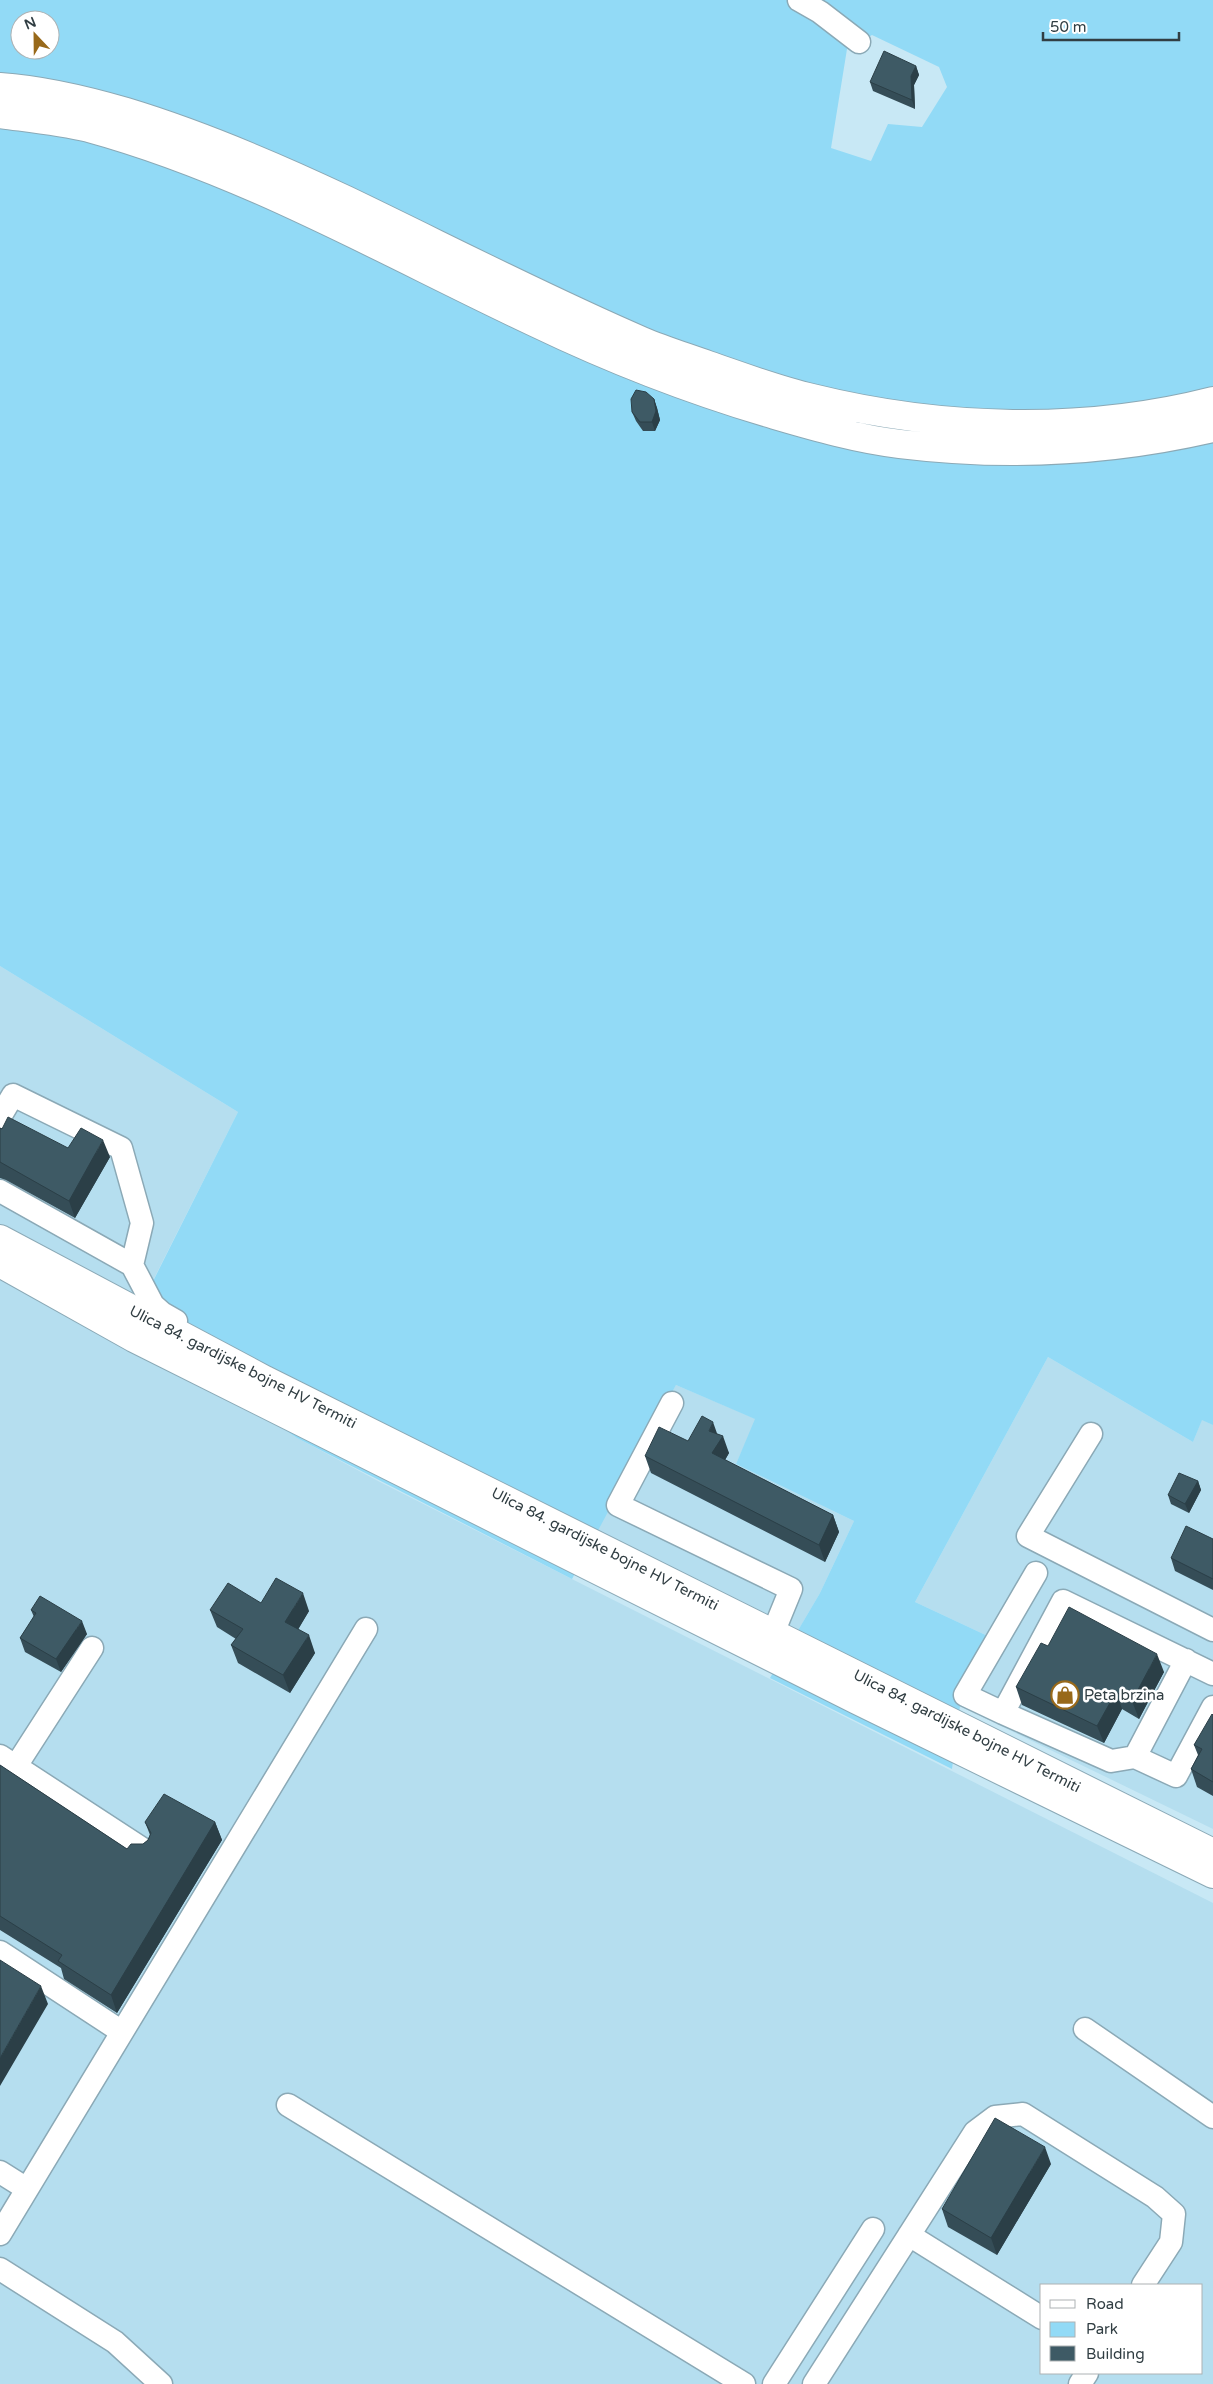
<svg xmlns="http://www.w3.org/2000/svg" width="1213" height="2384" font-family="'Varela Round',sans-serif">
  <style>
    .built { fill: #b5deef; fill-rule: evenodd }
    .green { fill: #92daf6; fill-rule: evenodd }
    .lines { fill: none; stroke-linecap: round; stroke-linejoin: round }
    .minor-casing { stroke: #8ba9b6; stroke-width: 25 }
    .major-casing { stroke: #8ba9b6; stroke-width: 30 }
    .highway-casing { stroke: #8ba9b6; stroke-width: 30 }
    .minor { stroke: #fff; stroke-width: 22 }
    .major { stroke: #fff; stroke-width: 28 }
    .highway { stroke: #fff; stroke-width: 28 }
    .wall { fill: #354d57 }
    .shaded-wall { fill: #2b3f47 }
    .building { fill: #3e5a65; stroke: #2b3f47 }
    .labels { text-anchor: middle; stroke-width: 5; stroke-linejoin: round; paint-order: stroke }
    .street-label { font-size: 15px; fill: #313e43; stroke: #fff }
    .poi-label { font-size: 15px; fill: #313e43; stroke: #fff; text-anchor: start }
  </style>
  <rect width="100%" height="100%" fill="#c8e8f5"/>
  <!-- built -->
  <path class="built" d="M0,966L238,1112L131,1324L297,1438L380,1482L1213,1903V2384H0ZM1042,2285H1202V2373H1042Z
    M1048,1357L1193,1442L1202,1419L1213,1425V1829L960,1706L992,1638L915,1602Z
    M676,1385L756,1419L736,1464L854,1521L820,1593L796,1634L595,1534Z"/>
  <!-- green -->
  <path class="green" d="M0,0H1213V1425L1202,1420L1193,1442L1048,1357L915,1602L992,1638L960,1706L952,1769L770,1678L820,1593L854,1521L736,1464L755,1419L676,1385L572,1579L297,1438L131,1325L238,1112L0,966ZM20,20H50V50H20ZM872,35L939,67L947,87L922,127L888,124L871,161L831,148L847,49Z"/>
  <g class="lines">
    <!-- minor casing -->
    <g class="minor-casing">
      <path id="minor" d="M799,0L820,12L859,42
        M0,1117L13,1095L121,1148L142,1223L132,1265
        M0,1191L132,1265L153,1305L162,1313L176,1321
        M672,1403L618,1505L791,1589L773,1633
        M1091,1434L1028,1536L1213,1630
        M1186,1660L1135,1757L1176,1776L1213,1707
        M1003,1713L965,1695L1036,1573
        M0,1756L144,1850
        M1135,1757L1111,1761L1003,1713L1063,1601L1213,1674
        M16,1766L92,1648
        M0,1952L122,2032
        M1085,2029L1213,2117
        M288,2105L744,2384
        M0,2172L27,2189
        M0,2234L366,1629
        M909,2235L1042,2318
        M0,2269L115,2342L161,2384
        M774,2384L873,2229
        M814,2384L975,2132L995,2117L1023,2114L1155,2197L1174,2214L1171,2242L1143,2285
        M1080,2384L1087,2373"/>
    </g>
    <!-- major casing -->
    <g class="major-casing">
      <path id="major" d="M0,1239L265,1380L1213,1853
        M0,1263L134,1338L857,1700L1213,1874"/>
    </g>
    <!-- highway casing -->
    <g class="highway-casing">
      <path id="highway" d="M0,87C43,90 85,100 126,112C202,135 274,166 346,200C444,247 542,298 642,341C663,350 686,357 708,365C743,377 777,390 812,398C941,430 1084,434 1213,401
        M0,114C29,118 60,121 89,128C246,171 389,254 536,323C613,360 693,391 775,415C816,427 858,439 900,444C1006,457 1110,452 1213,428"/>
    </g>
    <!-- minor -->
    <use href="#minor" class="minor"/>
    <!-- major -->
    <use href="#major" class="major"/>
    <!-- highway -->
    <use href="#highway" class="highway"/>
  </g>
  <!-- wall -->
  <path class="wall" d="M916,66L919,75L914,85L915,109L873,91L870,82Z
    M654,399L657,408L660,420L655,431H643L636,421L632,412Z
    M0,1128L68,1148L110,1157L75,1218L6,1180L0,1178Z
    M718,1434L729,1453L725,1460L833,1515L839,1532L825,1562L651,1473L645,1456L688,1441Z
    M1198,1481L1201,1490L1189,1513L1171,1504L1168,1495Z
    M1213,1539V1590L1175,1571L1171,1558Z
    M261,1603L309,1611L298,1629L315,1653L290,1693L238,1663L231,1645L236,1639L217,1627L210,1610Z
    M31,1610L87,1634L61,1672L25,1652L20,1638L34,1617Z
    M1048,1646L1164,1672L1139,1719L1122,1709L1104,1743L1022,1705L1016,1687Z
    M1213,1715V1796L1197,1787L1191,1769L1198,1755L1194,1745Z
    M0,1765L127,1849L143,1844L148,1840L150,1835L145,1822H215L222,1840L117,2013L64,1979L61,1968L0,1930Z
    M1051,2164L997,2255L948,2227L942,2209Z"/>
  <!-- shaded-wall -->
  <path class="shaded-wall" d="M916,66L919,75L914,85L915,109L912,100L911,76Z
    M654,399L657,408L660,420L655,431L652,422Z
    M103,1140L110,1157L75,1218L69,1201Z
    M713,1422L719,1439L723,1436L729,1453L719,1470L712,1453L709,1431Z
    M1198,1481L1201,1490L1189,1513L1185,1504Z
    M833,1515L839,1532L825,1562L819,1545Z
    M303,1593L309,1611L292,1640L285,1622Z
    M82,1621L87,1634L61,1672L56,1659Z
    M309,1635L315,1653L290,1693L283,1675Z
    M1157,1654L1164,1672L1139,1719L1132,1701Z
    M1116,1692L1122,1709L1104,1743L1097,1726Z
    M215,1822L222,1840L117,2013L111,1995Z
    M41,1986L48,2004L0,2086V2058Z
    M1045,2147L1051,2164L997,2255L991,2238Z"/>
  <!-- building -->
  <path class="building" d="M884,51L916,66L911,76L912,100L870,82Z
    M636,390L646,392L654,399L656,411L652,422H640L632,412L631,399Z
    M8,1117L68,1148L81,1128L103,1140L69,1201L0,1162V1128L2,1129Z
    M702,1416L713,1422L709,1431L723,1436L712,1453L833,1515L819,1545L645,1456L659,1427L688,1441Z
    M1179,1473L1198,1481L1185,1504L1168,1495Z
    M1186,1526L1213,1539V1579L1171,1558Z
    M276,1578L303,1593L285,1622L309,1635L283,1675L231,1645L243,1629L210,1610L228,1583L261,1603Z
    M40,1596L82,1621L56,1659L20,1638L36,1613L31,1610Z
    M1069,1607L1157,1654L1132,1701L1116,1692L1097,1726L1016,1687L1041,1643L1048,1646Z
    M1212,1714L1213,1715V1782L1191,1769L1202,1749L1194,1745Z
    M0,1765L127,1849L131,1844H143L148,1840L151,1833L145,1822L164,1794L215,1822L111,1995L58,1961L62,1955L0,1916Z
    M0,1960L41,1986L0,2058Z
    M995,2118L1045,2147L991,2238L942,2209Z"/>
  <!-- icons -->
  <defs>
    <g id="shop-ring" transform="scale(1.4375)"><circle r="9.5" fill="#fff" stroke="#98691a" stroke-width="1.5"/><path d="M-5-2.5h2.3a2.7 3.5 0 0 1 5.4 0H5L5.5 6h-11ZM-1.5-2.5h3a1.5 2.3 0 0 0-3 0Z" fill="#98691a"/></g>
  </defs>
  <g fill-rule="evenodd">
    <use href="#shop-ring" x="1065" y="1695"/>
  </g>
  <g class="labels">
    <!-- street labels -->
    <g class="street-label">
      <text transform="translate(243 1367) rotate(27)" y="5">Ulica 84. gardijske bojne HV Termiti</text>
      <text transform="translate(605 1549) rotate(27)" y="5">Ulica 84. gardijske bojne HV Termiti</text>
      <text transform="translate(967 1731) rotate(27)" y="5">Ulica 84. gardijske bojne HV Termiti</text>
    </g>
    <!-- poi labels -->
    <g class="poi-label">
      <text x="1084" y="1700">Peta brzina</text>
    </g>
  </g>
  <!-- legend -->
  <rect x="1040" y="2284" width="162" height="90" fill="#ffffff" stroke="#adb2b4"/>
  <rect x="1050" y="2300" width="25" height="8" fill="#ffffff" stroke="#adb2b4"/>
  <text x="1086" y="2309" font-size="15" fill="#313e43">Road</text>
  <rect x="1050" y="2322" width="25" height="15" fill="#92daf6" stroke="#adb2b4"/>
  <text x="1086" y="2334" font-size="15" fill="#313e43">Park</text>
  <rect x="1050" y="2346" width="25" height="15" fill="#3e5a65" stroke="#adb2b4"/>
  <text x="1086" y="2359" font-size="15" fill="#313e43">Building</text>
  <!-- north arrow -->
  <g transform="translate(35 35) rotate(338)"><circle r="24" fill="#ffffff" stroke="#adb2b4"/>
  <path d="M0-4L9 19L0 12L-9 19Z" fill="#98691a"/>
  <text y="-8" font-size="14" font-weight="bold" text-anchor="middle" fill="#313e43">N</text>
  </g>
  <!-- scale -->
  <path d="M1043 32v8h136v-8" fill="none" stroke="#313e43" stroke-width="2.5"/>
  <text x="1050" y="32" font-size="15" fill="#313e43" stroke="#ffffff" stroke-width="4" paint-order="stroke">50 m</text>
</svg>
